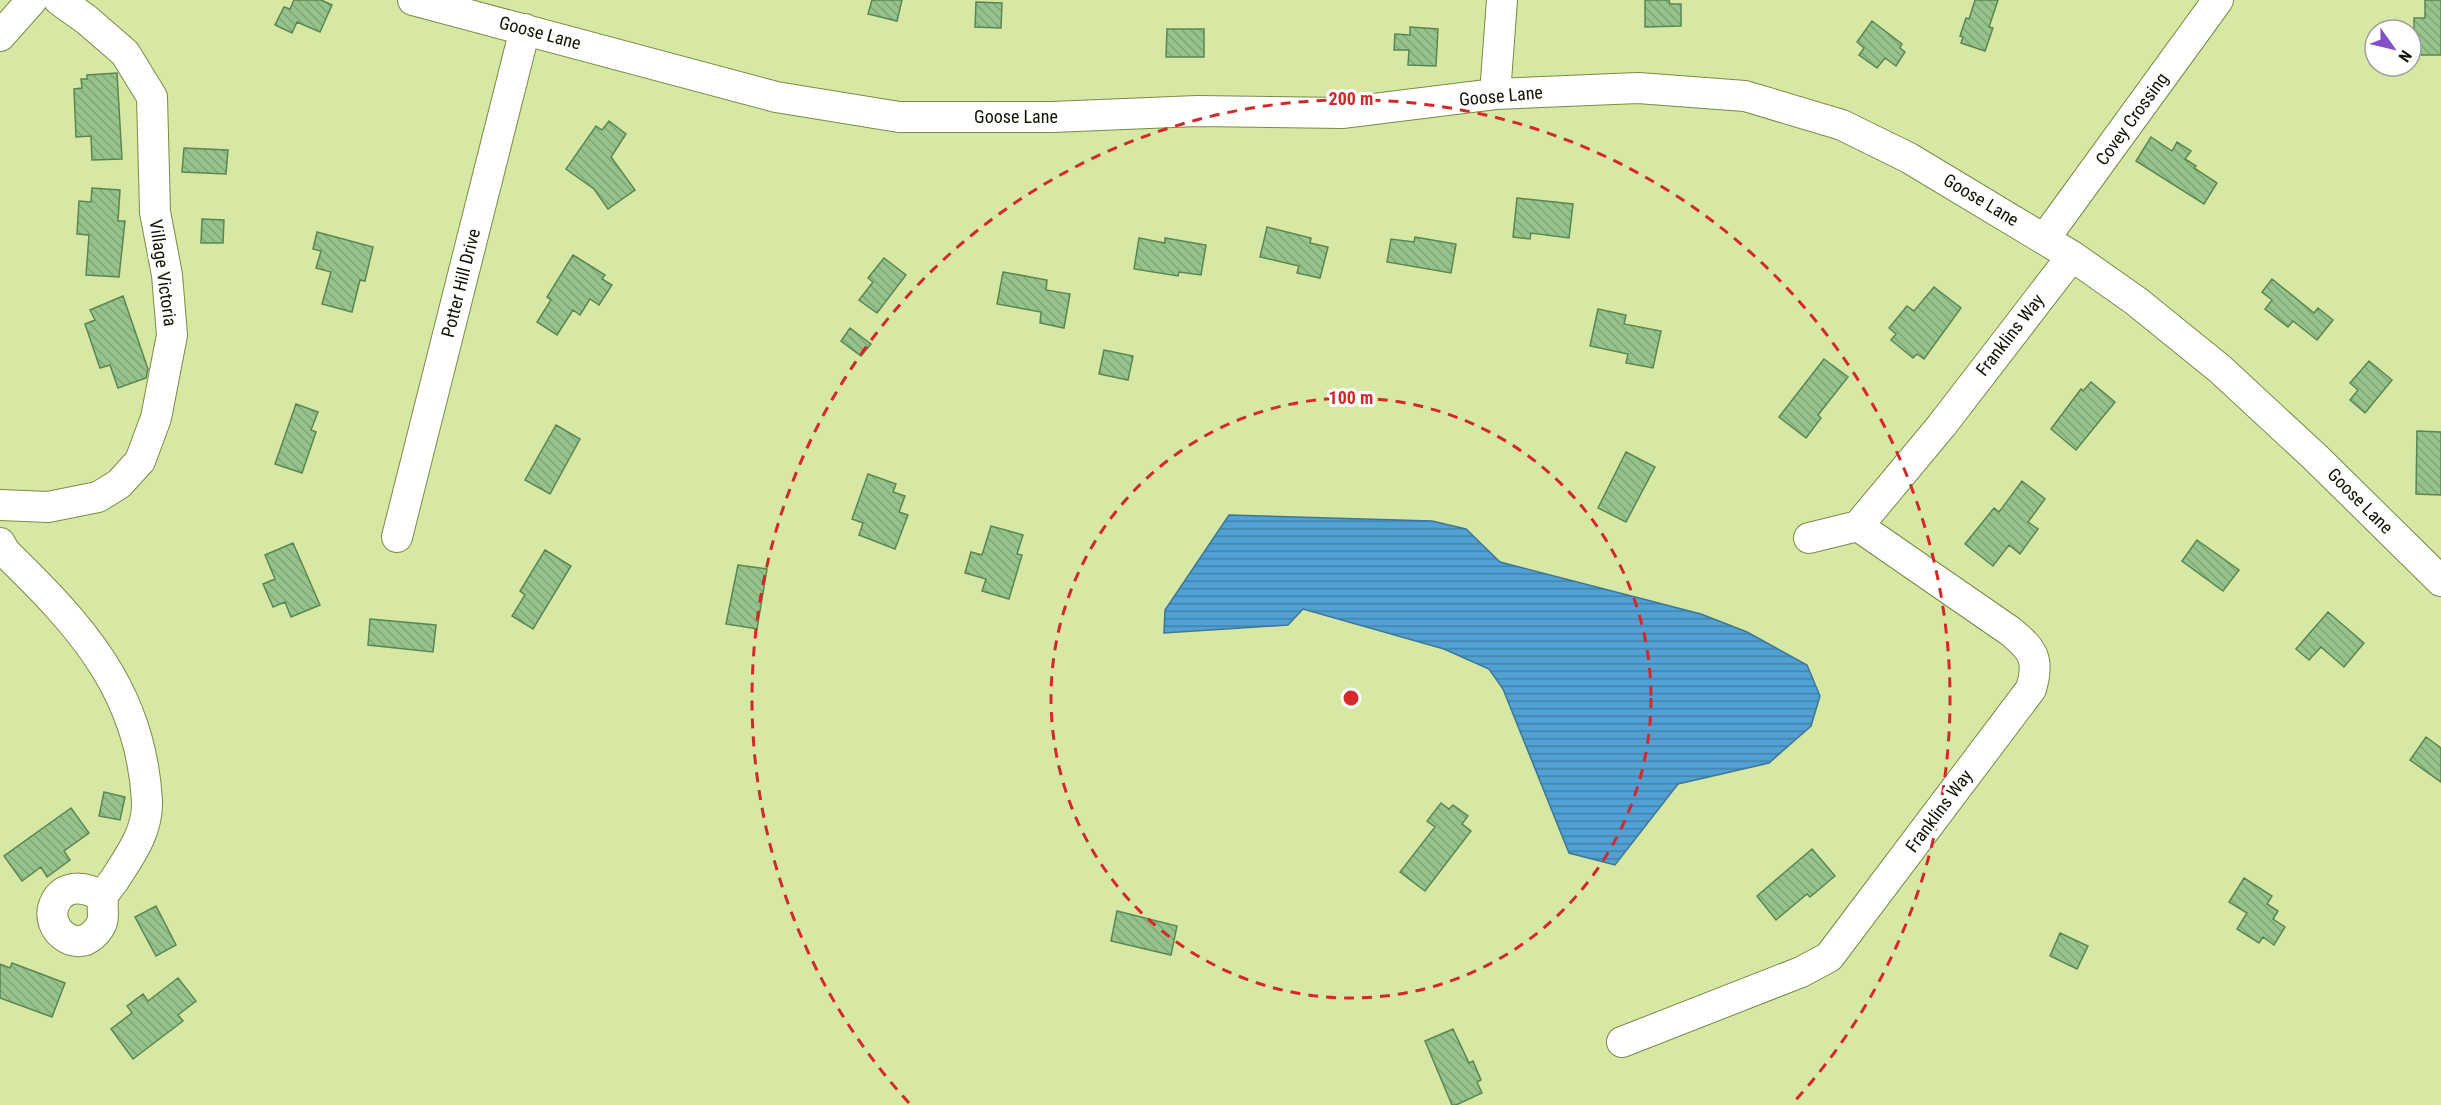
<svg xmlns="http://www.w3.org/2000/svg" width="2441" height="1105" font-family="'Roboto Condensed',sans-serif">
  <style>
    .water { fill: url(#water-rules); stroke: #3e7795; stroke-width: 1.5 }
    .building { fill: url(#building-back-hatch); stroke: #5b8652; stroke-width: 1.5 }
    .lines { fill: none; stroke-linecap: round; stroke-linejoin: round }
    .minor-casing { stroke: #7b8a49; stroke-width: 32 }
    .minor { stroke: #fff; stroke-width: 30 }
    .ring { fill: none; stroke: #d62828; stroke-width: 3; stroke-dasharray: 10 8 }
    .labels { text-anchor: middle; stroke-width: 6; stroke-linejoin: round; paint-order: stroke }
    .street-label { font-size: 18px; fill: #0f1400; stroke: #fff }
    .centre { fill: #d62828; stroke: #fff; stroke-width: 3 }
    .ring-label { font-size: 18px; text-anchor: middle; font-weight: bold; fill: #d62828; stroke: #fff; stroke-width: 6; stroke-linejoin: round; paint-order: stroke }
  </style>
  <defs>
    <pattern id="water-rules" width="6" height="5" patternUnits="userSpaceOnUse" patternTransform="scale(1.5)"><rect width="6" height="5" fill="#52a1d5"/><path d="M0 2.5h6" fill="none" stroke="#4282aa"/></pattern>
    <pattern id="building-back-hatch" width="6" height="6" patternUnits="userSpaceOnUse" patternTransform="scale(1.5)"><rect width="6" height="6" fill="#95c38b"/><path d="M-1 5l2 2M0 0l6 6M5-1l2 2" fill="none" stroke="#7fa776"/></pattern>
  </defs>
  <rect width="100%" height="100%" fill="#d6e8a4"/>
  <!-- water -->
  <path class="water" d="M1229,515L1432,521L1466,529L1500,562L1701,614L1747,632L1807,665L1820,696L1811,726L1769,763L1678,784L1615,865L1569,853L1503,689L1489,669L1444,649L1303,609L1288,625L1164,633L1165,610Z"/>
  <!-- building -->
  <path class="building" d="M294,0H321L332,5L320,32L297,22L292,33L275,25L284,7L290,9Z
    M872,0H902L897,21L868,14Z
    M1645,0H1669L1670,4H1681V26L1645,27Z
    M1975,0H1998L1989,27L1993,28L1985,51L1961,43L1963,37L1960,36L1966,18L1969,19Z
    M2425,0H2441V55H2414V18H2425Z
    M976,2L1002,3L1001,28L975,27Z
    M1872,21L1902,44L1900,48L1905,52L1896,66L1885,58L1877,68L1859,55L1864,48L1857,42Z
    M1410,27L1438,29L1436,66L1408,65L1409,50H1394L1395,34L1410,35Z
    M1167,29H1204V57H1166Z
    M117,73L122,159L92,160L91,136L76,137L74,89L82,88L81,79H87V75Z
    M609,121L626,134L611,157L635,190L608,209L594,189L566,169L596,126L602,130Z
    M2151,137L2172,151L2177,142L2191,151L2185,159L2196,166L2194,168L2217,183L2204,204L2136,161Z
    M184,148L228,150L226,174L182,172Z
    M92,188L120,190L118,221H125L119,277L86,275L89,235L77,234L79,201L91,202Z
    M1517,198L1573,204L1569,238L1531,233L1530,239L1513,237Z
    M202,219L224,220L223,243H201Z
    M1267,227L1311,238L1310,243L1328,247L1320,278L1297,273L1299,266L1260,257Z
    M317,232L373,247L365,281L360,280L352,312L322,304L331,272L316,268L321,251L313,249Z
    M1415,237L1456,244L1451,273L1387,262L1391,239L1414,242Z
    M1139,238L1165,243V238L1206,245L1201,275L1179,272L1178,276L1134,269Z
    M573,255L605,275L602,279L612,285L599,305L590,299L580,315L573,310L557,335L537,322L551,300L547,297Z
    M884,258L906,275L877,313L859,300L873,282L868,278Z
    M1003,272L1047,280L1046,290L1070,294L1064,328L1040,323L1041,312L997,304Z
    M2272,279L2314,313L2318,308L2333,320L2317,340L2293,321L2288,327L2265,309L2272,300L2262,292Z
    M1934,287L1961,308L1924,359L1917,354L1913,358L1891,340L1896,334L1889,328L1907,306L1914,311Z
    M123,296L148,369L146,378L118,388L110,365L100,368L85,324L95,320L90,310Z
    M1598,309L1626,315L1624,324L1661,331L1653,368L1626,363L1628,354L1590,346Z
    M850,328L871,344L861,356L841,341Z
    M1104,350L1133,356L1128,380L1099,374Z
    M1824,359L1848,377L1818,415L1821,418L1806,438L1779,417Z
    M2369,361L2392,380L2365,413L2350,400L2358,390L2350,383Z
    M2091,382L2115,402L2076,450L2051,429L2081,389L2083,391Z
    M296,404L318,412L311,430L316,432L302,473L275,464Z
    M556,425L580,439L550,494L525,480Z
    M2417,431L2441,432V495L2416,494Z
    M1626,452L1655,467L1626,522L1598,508Z
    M868,474L896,484L893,492L905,496L899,512L908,515L895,549L859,535L863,523L852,519Z
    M2022,481L2045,499L2028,522L2038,529L2020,554L2009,545L1993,566L1965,544L1994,508L1999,512Z
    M991,526L1023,535L1017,554L1022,555L1009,599L982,591L986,579L965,573L971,552L982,555Z
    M2197,540L2239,570L2223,591L2182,561Z
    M293,543L320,605L291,617L285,602L273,607L263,584L275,579L265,555Z
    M545,550L571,566L533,629L512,616L525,595L520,591Z
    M738,565L767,569L757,629L726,624Z
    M2328,612L2364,643L2344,667L2321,647L2309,660L2296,649Z
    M370,619L436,625L433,652L368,645Z
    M2426,737L2441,748V782L2410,760Z
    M104,792L125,797L120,820L99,816Z
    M1441,803L1449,809L1453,805L1468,816L1462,824L1471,831L1425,891L1400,872L1435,827L1427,821Z
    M71,808L89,833L64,851L70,860L47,877L41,867L22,881L4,856Z
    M1812,849L1835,876L1810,897L1807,894L1776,920L1757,896Z
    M2244,878L2272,896L2267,904L2278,911L2273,919L2285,927L2274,945L2263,937L2259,943L2237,929L2247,913L2229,902Z
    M156,906L176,945L156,956L135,917Z
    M1117,911L1177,926L1171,955L1111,941Z
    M2060,933L2088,946L2077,969L2050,956Z
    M12,963L65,983L52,1017L0,998V964L10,968Z
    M178,978L196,1001L178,1015L183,1021L133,1059L111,1029L132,1013L127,1006L143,994L148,1001Z
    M1453,1029L1469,1063L1473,1061L1481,1080L1477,1082L1482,1093L1456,1105H1452L1425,1041Z"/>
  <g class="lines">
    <!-- minor casing -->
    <g class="minor-casing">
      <path id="minor" d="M413,0L776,97L899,117H1052L1197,111L1342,113L1495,94L1638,88L1745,96L1842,125L1909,158L2072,256L2136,301L2220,369L2315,457L2441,581
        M0,36L32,0
        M1495,94L1502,0
        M2045,238L2218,0
        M0,505L48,507L98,497L119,484L140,461L156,418L172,335L167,275L155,212L152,97L125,53L87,20L59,0
        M397,537L525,29
        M1809,538L1858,526
        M0,543L5,552C80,625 141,690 147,801C148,831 131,854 115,879C112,884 104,892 103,898C101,914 108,921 93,935C74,953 45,928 54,905C63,882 87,887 103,897
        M1622,1042L1801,972L1829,957L2031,689C2040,659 2033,650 2010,631L1858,526L1942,425L2072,256"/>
    </g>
    <!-- minor -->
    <use href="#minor" class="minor"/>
  </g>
  <!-- distance rings -->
  <g class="ring">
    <circle cx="1351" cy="698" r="300"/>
    <path d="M909 1103A599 599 0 1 1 1793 1103"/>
  </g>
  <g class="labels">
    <!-- street labels -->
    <g class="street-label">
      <text transform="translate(540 33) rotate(15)" y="6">Goose Lane</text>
      <text transform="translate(1501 96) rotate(-5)" y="6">Goose Lane</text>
      <text x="1016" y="123">Goose Lane</text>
      <text transform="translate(2132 119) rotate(-54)" y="6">Covey Crossing</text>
      <text transform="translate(1981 200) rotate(31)" y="6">Goose Lane</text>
      <text transform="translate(163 273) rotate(82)" y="6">Village Victoria</text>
      <text transform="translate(461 283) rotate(-76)" y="6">Potter Hill Drive</text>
      <text transform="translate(2010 335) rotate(-52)" y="6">Franklins Way</text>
      <text transform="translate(2360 501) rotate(45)" y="6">Goose Lane</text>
      <text transform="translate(1939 811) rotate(-53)" y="6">Franklins Way</text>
    </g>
  </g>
  <circle cx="1351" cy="698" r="9" class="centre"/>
  <g class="ring-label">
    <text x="1351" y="105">200 m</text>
    <text x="1351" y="404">100 m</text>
  </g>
  <!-- north arrow -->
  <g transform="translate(2393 48) rotate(124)"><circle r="28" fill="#ffffff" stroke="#9fa199" stroke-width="1.5"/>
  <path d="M0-4.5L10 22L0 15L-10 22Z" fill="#824fc7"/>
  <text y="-9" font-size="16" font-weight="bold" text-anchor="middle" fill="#0f1400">N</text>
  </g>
</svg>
